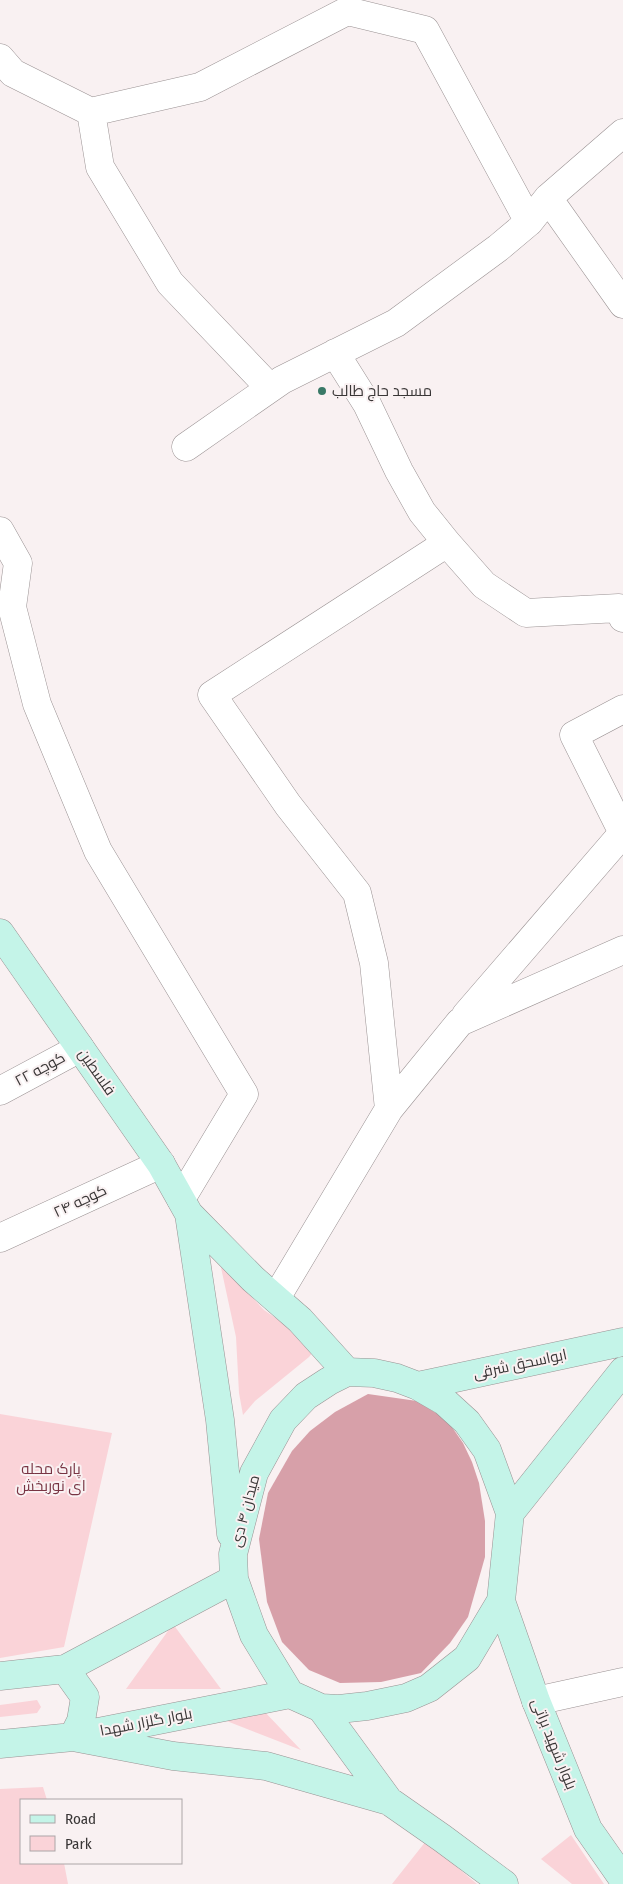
<svg xmlns="http://www.w3.org/2000/svg" width="623" height="1884" font-family="'Fira Sans Condensed',Cairo,sans-serif">
  <style>
    .green { fill: #fad3d8 }
    .forest { fill: #d7a0a9 }
    .lines { fill: none; stroke-linecap: round; stroke-linejoin: round }
    .minor-casing { stroke: #9a9293; stroke-width: 29 }
    .secondary-casing { stroke: #9a9293; stroke-width: 29 }
    .minor { stroke: #fff; stroke-width: 28 }
    .secondary { stroke: #c4f4e8; stroke-width: 28 }
    .poi-dot { fill: #397967; stroke: #f9f1f2; stroke-width: 2 }
    .labels { text-anchor: middle; stroke-width: 4; stroke-linejoin: round; paint-order: stroke }
    .poi-label { font-size: 15px; fill: #393636; stroke: #f9f1f2; text-anchor: start }
    .street-label { font-size: 15px; fill: #393636; stroke: #f9f1f2 }
    .park-label { font-size: 15px; fill: #783443; stroke: #f9f1f2 }
  </style>
  <rect width="100%" height="100%" fill="#f9f1f2"/>
  <!-- green -->
  <path class="green" d="M220,1263L264,1310L313,1344V1352L309,1357L255,1401L243,1415L239,1393L236,1337Z
    M0,1414L112,1433L64,1647L0,1658Z
    M173,1624L221,1689H126Z
    M37,1700L41,1707L37,1713L0,1717V1705Z
    M262,1709L301,1750L219,1718Z
    M43,1787L47,1800H21V1863H64L68,1884H0V1789Z
    M571,1835L604,1884H572L541,1859Z
    M426,1841L477,1884H392Z"/>
  <!-- forest -->
  <path class="forest" d="M368,1394L417,1401L447,1420L463,1443L472,1462L479,1483L485,1521V1557L468,1617L450,1643L421,1673L381,1682L340,1683L309,1670L282,1642L267,1602L259,1539L268,1493L292,1451L310,1431L335,1412Z"/>
  <g class="lines">
    <!-- minor casing -->
    <g class="minor-casing">
      <path id="minor" d="M0,58L13,73L91,112L100,167L170,283L270,388
        M91,112L200,87L347,11L425,30L529,222
        M548,198L623,304
        M335,353L367,404L399,471L422,512L447,543L484,585L526,613L619,608L623,618
        M186,447L282,380L396,323L498,248L529,222L548,198L623,133
        M0,531L18,563L12,607L37,704L98,851L244,1094L181,1199
        M623,709L574,735L623,833
        M466,1015L623,833
        M0,1091L80,1048
        M389,1109L374,963L357,893L288,805L212,695L447,543
        M0,1238L161,1164
        M276,1298L389,1109L460,1022L623,950
        M536,1701L623,1682"/>
    </g>
    <!-- secondary casing -->
    <g class="secondary-casing">
      <path id="secondary" d="M0,933L161,1164L189,1214L253,1279L300,1320L347,1372
        M189,1214L220,1420L231,1534
        M347,1372L374,1373L397,1378L418,1386L444,1401L467,1422L487,1450L510,1513L501,1601L467,1658L429,1688L406,1698L367,1706L339,1709L321,1708L290,1694L254,1635L234,1579L233,1554L254,1473L283,1420L306,1396L329,1381Z
        M418,1386L623,1342
        M510,1513L623,1371
        M501,1601L536,1701L588,1829L623,1879
        M65,1669L85,1697L81,1721L73,1737L173,1756L266,1766L389,1801
        M0,1676L65,1669L234,1579
        M321,1708L389,1801L442,1838L504,1884
        M0,1744L73,1737L290,1694"/>
    </g>
    <!-- minor -->
    <use href="#minor" class="minor"/>
    <!-- secondary -->
    <use href="#secondary" class="secondary"/>
  </g>
  <!-- markers -->
  <circle class="poi-dot" cx="322" cy="391" r="5"/>
  <g class="labels">
    <!-- poi labels -->
    <g class="poi-label">
      <text x="332" y="396">مسجد حاج طالب</text>
    </g>
    <!-- street labels -->
    <g class="street-label">
      <text transform="translate(40 1069) rotate(-28)" y="5">کوچه ۲۲</text>
      <text transform="translate(97 1072) rotate(55)" y="5">فلسطین</text>
      <text transform="translate(80 1201) rotate(-25)" y="5">کوچه ۲۴</text>
      <text transform="translate(520 1364) rotate(-12)" y="5">ابواسحق شرقی</text>
      <text transform="translate(245 1511) rotate(-75)" y="5">میدان ۴ دی</text>
      <text transform="translate(146 1722) rotate(-11)" y="5">بلوار گلزار شهدا</text>
      <text transform="translate(554 1744) rotate(68)" y="5">بلوار شهید براتی</text>
    </g>
    <!-- park labels -->
    <g class="park-label">
      <text x="51" y="1474">پارک محله<tspan x="51" dy="17">ای نوربخش</tspan></text>
    </g>
  </g>
  <!-- legend -->
  <rect x="20" y="1799" width="162" height="65" fill="#f9f1f2" stroke="#aca6a7"/>
  <rect x="30" y="1815" width="25" height="8" fill="#c4f4e8" stroke="#aca6a7"/>
  <text x="65" y="1824" font-size="15" fill="#393636">Road</text>
  <rect x="30" y="1836" width="25" height="15" fill="#fad3d8" stroke="#aca6a7"/>
  <text x="65" y="1849" font-size="15" fill="#393636">Park</text>
</svg>
